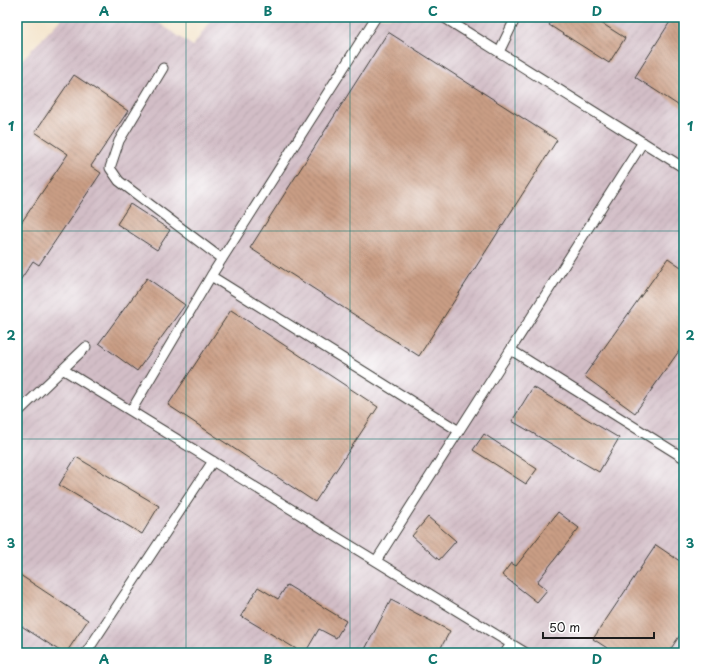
<svg xmlns="http://www.w3.org/2000/svg" width="701" height="670" font-family="'Playpen Sans',sans-serif">
  <style>
    .industrial { fill: url(#industrial-furrows) }
    .building { fill: url(#building-back-hatch) }
    .lines { fill: none; stroke-linecap: round; stroke-linejoin: round }
    .service-casing { stroke: #3c3a36; stroke-width: 11 }
    .service { stroke: #fff; stroke-width: 9 }
    .grid { fill: none; stroke: #0f766e; stroke-width: 1; stroke-opacity: 0.55 }
    .neatline { fill: none; stroke: #0f766e; stroke-width: 1.5 }
    .grid-label { font-size: 13px; text-anchor: middle; font-weight: bold; fill: #0f766e }
  </style>
  <defs>
    <pattern id="industrial-furrows" width="10" height="10" patternUnits="userSpaceOnUse"><rect width="10" height="10" fill="#d2bdc6"/><path d="M-1 1l2-2M0 10L10 0M9 11l2-2" fill="none" stroke="#b4a2aa"/></pattern>
    <pattern id="building-back-hatch" width="6" height="6" patternUnits="userSpaceOnUse"><rect width="6" height="6" fill="#ca9e85"/><path d="M-1 5l2 2M0 0l6 6M5-1l2 2" fill="none" stroke="#a3806c"/></pattern>
  </defs>
  <rect width="100%" height="100%" fill="#fff"/>
  <filter id="ink" filterUnits="userSpaceOnUse"><feTurbulence type="fractalNoise" baseFrequency=".025" numOctaves="2"/><feDisplacementMap in="SourceGraphic" scale="8" xChannelSelector="R" yChannelSelector="G"/><feConvolveMatrix kernelMatrix="1 2 1 2 8 2 1 2 1" color-interpolation-filters="sRGB"/></filter>
  <filter id="wash" filterUnits="userSpaceOnUse"><feTurbulence type="fractalNoise" baseFrequency=".012" numOctaves="4" result="noise"/><feDisplacementMap in="SourceGraphic" scale="16" xChannelSelector="R" yChannelSelector="G"/><feGaussianBlur stdDeviation="0.9" result="paint"/><feColorMatrix in="noise" values="0 0 0 0 0 0 0 0 0 0 0 0 0 0 0 0 0 1.4 0 .05"/><feComposite in="paint" operator="in"/></filter>
  <g filter="url(#wash)">
    <rect width="100%" height="100%" fill="#f4e5cc"/>
    <!-- industrial -->
    <path class="industrial" d="M63,17H150L193,46L213,17H684V653H17V65Z"/>
    <g id="blocks">
      <!-- building -->
      <path class="building" d="M554,17H592L625,38L609,63L549,25Z
        M673,17H684V109L635,77Z
        M388,32L557,140L419,356L250,248Z
        M74,75L128,111L91,166L101,173L39,265L33,261L17,285V229L68,154L35,132Z
        M130,204L170,230L157,250L117,224Z
        M668,258L684,269V344L635,413L584,376Z
        M147,278L185,305L137,371L99,343Z
        M231,310L378,407L315,502L168,405Z
        M533,387L619,438L599,472L512,421Z
        M484,434L537,469L526,484L473,450Z
        M76,457L159,506L142,534L59,485Z
        M558,512L579,528L537,582L547,590L537,602L502,575L511,563L516,566Z
        M428,517L456,541L439,560L412,536Z
        M656,545L684,564V629L668,653H615L593,639Z
        M17,573L88,620L66,653H63L17,623Z
        M287,585L346,621L336,638L319,629L305,653H303L241,616L258,587L278,599Z
        M391,600L450,631L438,653H363Z"/>
    </g>
  </g>
  <g filter="url(#ink)">
    <use href="#blocks" fill-opacity="0" stroke="#3c3a36" stroke-width="1"/>
    <g class="lines">
      <!-- service casing -->
      <g class="service-casing">
        <path id="service" d="M443,17L684,168
          M499,52L516,17
          M163,68L119,141L110,168L119,181L222,259
          M211,276L459,431
          M511,350L684,458
          M64,370L526,653
          M131,411L211,276L376,17
          M17,413L86,347
          M376,561L643,142
          M86,653L213,461
          M505,653L511,644"/>
      </g>
      <!-- service -->
      <use href="#service" class="service"/>
    </g>
  </g>
  <!-- grid -->
  <path class="grid" d="M186,17V653M350,17V653M515,17V653M17,231H684M17,439H684"/>
  <!-- margin -->
  <rect width="701" height="670" fill="none" stroke="#fff" stroke-width="44"/>
  <!-- scale -->
  <path d="M543 632v6h111v-6" fill="none" stroke="#1c1c1c" stroke-width="2"/>
  <text x="549" y="632" font-size="12" fill="#1c1c1c" stroke="#ffffff" stroke-width="3" paint-order="stroke">50 m</text>
  <rect x="22" y="22" width="657" height="626" class="neatline"/>
  <g class="grid-label">
    <text x="104" y="16">A</text>
    <text x="268" y="16">B</text>
    <text x="433" y="16">C</text>
    <text x="597" y="16">D</text>
    <text x="11" y="131">1</text>
    <text x="690" y="131">1</text>
    <text x="11" y="340">2</text>
    <text x="690" y="340">2</text>
    <text x="11" y="548">3</text>
    <text x="690" y="548">3</text>
    <text x="104" y="664">A</text>
    <text x="268" y="664">B</text>
    <text x="433" y="664">C</text>
    <text x="597" y="664">D</text>
  </g>
</svg>
